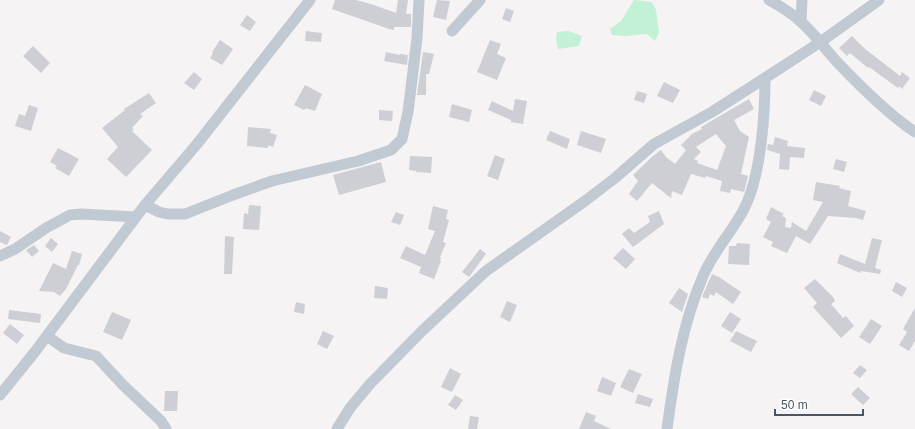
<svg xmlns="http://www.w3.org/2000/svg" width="915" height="429" font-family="Arial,sans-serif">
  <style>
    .green { fill: #c3f1d5 }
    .building { fill: #cdcfd5; fill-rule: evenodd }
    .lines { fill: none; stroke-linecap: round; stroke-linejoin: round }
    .minor { stroke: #c1cad2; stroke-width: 11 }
  </style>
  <rect width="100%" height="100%" fill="#f5f3f3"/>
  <!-- green -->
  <path class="green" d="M634,0L652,2L656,10L659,32L655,41L647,34L625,36L612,35L610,29L621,21Z
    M569,31L582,36L579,46L558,49L556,40L557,32Z"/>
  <!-- building -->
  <path class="building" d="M335,0H356L371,4L396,13L398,0H408L406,14H411V27H394V30L389,29L332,9Z
    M437,0L450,1L446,20L433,17Z
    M506,8L514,11L510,22L502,19Z
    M247,15L256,22L250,31L240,25Z
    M306,31L322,33L321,42L305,41Z
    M852,36L864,48L900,76L902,72L910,78L902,89L899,86L898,88L869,67L868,68L850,53L847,56L839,48Z
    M220,40L233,49L222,65L210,58L213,53L212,52Z
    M490,40L501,44L497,54L506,58L497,80L477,72Z
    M33,46L50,63L41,73L23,56Z
    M386,52L400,55V54L408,55L407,65L384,61Z
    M423,52L434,54L429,74H426V95H417Z
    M194,72L202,79L194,90L184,83Z
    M664,82L680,90L673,103L657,96Z
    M305,85L322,94L315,111L306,108L304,110L294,105Z
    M814,90L826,96L821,106L809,100Z
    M637,91L647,94L644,103L634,100Z
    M149,93L156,103L140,114L143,116L132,128L134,130L132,131L152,150L126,177L107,159L118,147L102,128L125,110L124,109Z
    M515,99L527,101L523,124L511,122V120L488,110L492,101L513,111Z
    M749,99L754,109L734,120L740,131L749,137L741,174L748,176L744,192L731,189L730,193L720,191L722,181L706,176L705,178L691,174L682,195L672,191L671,198L652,183L637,201L629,194L638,181L633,175L653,156L661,150L666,157L675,164L686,150L681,145L692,134L702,129L701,127ZM716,134L726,146L717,170L697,163L698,161L694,159L701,152L696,147Z
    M452,104L472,110L469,122L449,117Z
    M29,105L38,108L31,131L15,126L19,114L25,116Z
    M379,110L393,111L392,121L379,120Z
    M248,127L271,129L270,133L277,135L273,147L268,145V148L247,146Z
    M550,131L570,139L567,149L546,140Z
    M581,131L606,139L601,153L577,145Z
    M775,137L788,141L787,146L805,148L804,158L790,157L789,170L779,169L780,154L767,150L768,144L773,145Z
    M58,148L79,159L69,176L55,168L57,166L50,162Z
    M495,155L505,159L498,180L487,176Z
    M410,156L432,157L431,173L416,172V171L409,170Z
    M836,159L847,162L844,172L833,169Z
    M381,162L386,182L339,195L333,175Z
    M816,182L840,186L839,188L851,191L848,206L866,211L863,220L856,218L828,216L810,244L796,236L787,253L771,246L773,242L763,237L771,222L766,219L771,207L784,214L782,216L786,218L785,227L791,228L792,222L806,231L823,202L813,200Z
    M249,205L261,206L259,230L243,229L244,213L248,214Z
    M433,206L448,210L446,219L449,220L443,242L446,243L440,257L441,258L440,261H441L434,279L419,273L421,267L400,258L406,246L425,255L435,231L428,229Z
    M659,211L664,224L633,247L622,234L629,228L634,233L650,222L648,216Z
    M396,212L404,215L400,225L391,222Z
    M0,231L11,237L7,245L0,242Z
    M225,236L234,237L232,274H224Z
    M51,238L58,244L52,252L45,246Z
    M872,238L882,240L875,268L881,270L880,274L861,271L860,273L837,263L840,254L865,264Z
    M737,243L750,244L749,265L728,264L729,246H736Z
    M34,245L39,251L32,257L26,250Z
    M623,248L635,259L626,269L613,258Z
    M480,249L486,254L469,277L462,272Z
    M72,251L82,254L79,265H78L66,289L60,296L54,292L39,291L53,263L66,269Z
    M712,274L719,277L741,292L733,304L716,292L714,296L710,294L708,299L702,297Z
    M815,279L833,297L835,301L831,304L843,318L846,316L854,326L841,338L813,307L817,303L804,288Z
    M896,282L907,288L902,297L892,291Z
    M375,286L388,288L387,299L374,298Z
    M679,288L688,294L682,312L669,303Z
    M507,301L517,305L510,322L500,317Z
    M296,302L305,304L304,314L294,312Z
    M915,308V341L909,351L899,345L907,332L903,329Z
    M9,310L41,314L40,323L8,319Z
    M112,312L131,320L122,340L103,332Z
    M730,312L741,319L732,333L721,326Z
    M871,319L882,326L870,344L859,337Z
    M10,324L24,335L17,344L3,333Z
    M323,331L334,336L327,349L317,344Z
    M736,331L757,341L751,352L730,341Z
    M860,365L867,370L860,378L853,373Z
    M450,368L461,374L452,392L441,387Z
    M629,369L642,374L633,393L620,387Z
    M602,377L616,383L611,396L597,391Z
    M858,387L870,398L863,405L851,394Z
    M165,391H178L177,411H164Z
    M638,394L653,399L650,407L635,403Z
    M455,395L463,400L456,410L448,405Z
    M586,412L596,416L594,421L611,429H579Z
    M470,416L479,417L477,429H468Z"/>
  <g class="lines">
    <!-- minor -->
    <path class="minor" d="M769,0C780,6 790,12 800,21C814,33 825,49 837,62C859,85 889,115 915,132
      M801,21L802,0
      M452,31L480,0
      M145,205L159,212L168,214H185L233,195L272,181L358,161L391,150L402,139L408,112L417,38L419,0
      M0,256L15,249L46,228L70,215L81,214L136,217
      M47,336L64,348L96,356L123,385L161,421L166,429
      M0,395L34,353L145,205L197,144L310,0
      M337,429L350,408L370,384L422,331L486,271L585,201L615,178L654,144L712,112L765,78L819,43L879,0
      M667,429C674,377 682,325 703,276C713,252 732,232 744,209C761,176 765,115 765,78"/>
  </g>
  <!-- scale -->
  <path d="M775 409v6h88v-6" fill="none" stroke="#4a5661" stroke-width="2"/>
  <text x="781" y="409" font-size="12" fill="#4a5661" stroke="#ffffff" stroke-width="3" paint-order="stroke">50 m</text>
</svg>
